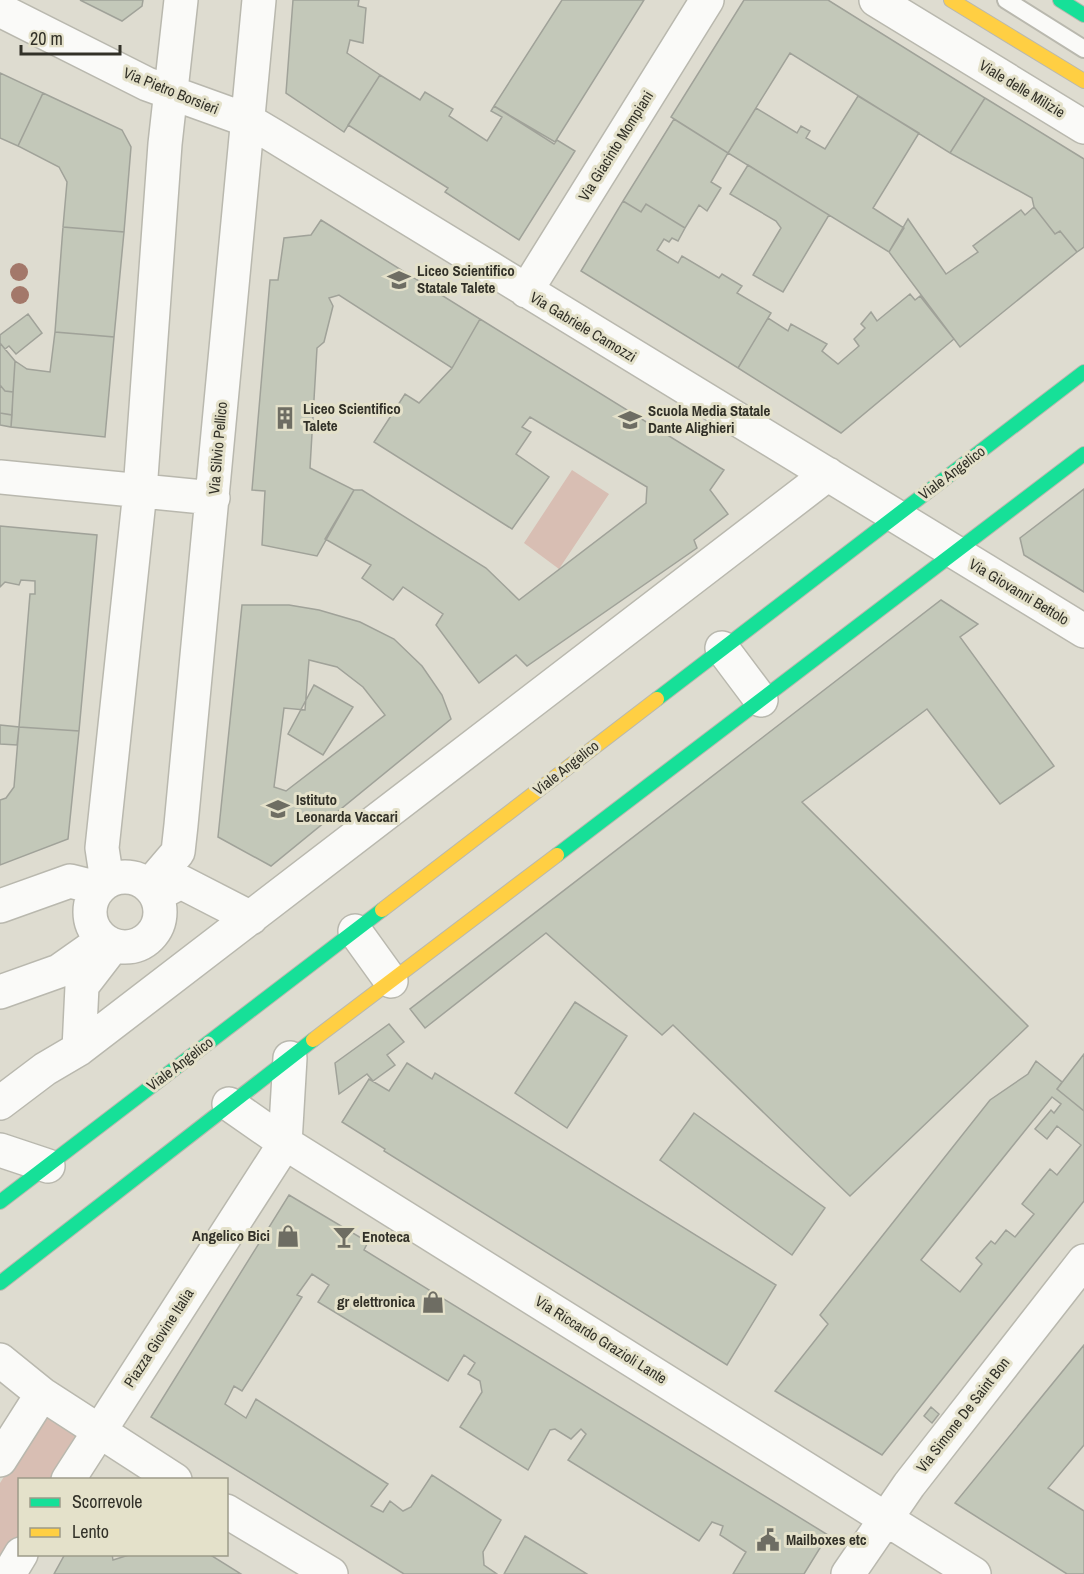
<svg xmlns="http://www.w3.org/2000/svg" width="1084" height="1574" font-family="'Archivo Narrow',sans-serif">
  <style>
    .green { fill: #d8beb3 }
    .building { fill: #c3c8b9; stroke: #a0a299; stroke-width: 1.5; fill-rule: evenodd }
    .lines { fill: none; stroke-linecap: round; stroke-linejoin: round }
    .lane-casing { stroke: #b9b8ae; stroke-width: 20 }
    .street-casing { stroke: #b9b8ae; stroke-width: 36 }
    .fast-casing { stroke: #b9b8ae; stroke-width: 16 }
    .slow-casing { stroke: #b9b8ae; stroke-width: 16 }
    .lane { stroke: #fafaf8; stroke-width: 16 }
    .street { stroke: #fafaf8; stroke-width: 33 }
    .fast { stroke: #16e098; stroke-width: 14 }
    .slow { stroke: #ffcf43; stroke-width: 14 }
    .tree { fill: #a3786a }
    .labels { text-anchor: middle; stroke-width: 6; stroke-linejoin: round; paint-order: stroke }
    .street-label { font-size: 15px; fill: #323128; stroke: #e4e1ca }
    .poi-label { font-size: 15px; font-weight: bold; fill: #323128; stroke: #e4e1ca; text-anchor: start }
  </style>
  <rect width="100%" height="100%" fill="#dedcd0"/>
  <!-- green -->
  <path class="green" d="M572,470L609,494L559,569L524,543Z
    M44,1414L81,1437L54,1479L20,1480L19,1535L0,1566V1483Z"/>
  <!-- building -->
  <path class="building" d="M80,0H143L142,6L122,21Z
    M293,0H359L358,6L366,8L363,43L350,40L347,53L380,75L344,132L286,93Z
    M562,0H644L555,142L494,106Z
    M744,0H828L985,98L950,153L790,53L728,153L671,117Z
    M0,73L43,93L18,146L0,138Z
    M380,75L420,100L425,92L453,109L449,116L487,141L502,117L491,111L494,106L554,144L557,140L575,151L519,240L445,192L448,188L348,125Z
    M43,93L122,130L131,147L124,232L63,227L67,182L59,167L18,146Z
    M858,96L919,133L873,208L904,228L889,252L728,153L756,108L797,133L801,126L810,131L806,138L825,149Z
    M985,98L1084,159V247L1077,252L1060,231L1055,234L1034,207L1032,198L950,153Z
    M674,119L728,153L711,182L721,188L707,211L699,205L685,228L646,204L641,212L623,201Z
    M748,165L829,215L783,292L753,275L781,228L776,221L730,194Z
    M623,201L641,212L646,204L685,228L678,241L672,238L669,242L664,239L657,250L678,263L682,256L719,278L722,274L742,286L737,293L771,313L738,368L581,271Z
    M1034,207L1055,234L1060,231L1077,252L960,347L889,252L908,219L946,274L978,252L973,246L1021,210L1025,215Z
    M321,220L480,319L452,368L339,295L329,298L333,306L324,342L317,348L310,468L354,490L317,556L262,545L265,491L252,490L270,280H278L284,238L311,235Z
    M63,227L124,232L114,337L55,332Z
    M910,294L915,300L920,296L954,339L841,433L738,368L768,318L788,331L791,324L827,344L822,351L838,364L859,346L854,339L865,328L861,324L871,312L877,321Z
    M28,314L42,333L16,354L9,346L5,349L0,343V335Z
    M480,319L724,470L710,490L728,514L694,540L697,548L527,666L516,655L479,683L436,625L443,614L403,587L393,600L362,578L371,565L325,539L354,490H362L486,568L519,600L646,503L647,487L530,417L522,427L531,432L516,454L549,477L512,529L374,442L405,394L419,403L452,368Z
    M55,332L114,337L105,437L11,427L15,361L27,369L50,372Z
    M0,343L15,361L13,392L5,391L0,385Z
    M0,385L5,391L13,392L12,415L0,413Z
    M0,413L12,415L11,427L0,425Z
    M1084,489V592L1024,555L1020,538Z
    M0,526L97,535L79,731L19,727L30,594H35V581L21,580L19,585L5,582L0,587Z
    M941,600L978,624L960,637L1054,766L1000,804L927,709L802,802L1028,1026L850,1196L673,1025L662,1035L546,933L425,1028L410,1009Z
    M242,605H289L319,610L360,622L394,639L422,666L442,695L451,719L271,866L218,837ZM309,660L337,667L363,687L385,715L286,791L274,787L284,708L305,710Z
    M314,685L353,707L323,755L288,734Z
    M0,725L19,727L17,745L0,744Z
    M19,727L79,731L68,839L0,865V800L6,798L14,787Z
    M575,1002L627,1036L567,1128L515,1093Z
    M389,1024L404,1042L387,1055L395,1065L373,1081L367,1074L339,1094L335,1063Z
    M1084,1054V1111L1057,1089Z
    M1036,1061L1062,1082L1057,1089L1084,1111V1201L882,1455L775,1391L828,1324L820,1315L864,1259L990,1100L1028,1074ZM1052,1097L1061,1104L1054,1113L1051,1110L1035,1129L1047,1139L1057,1126L1081,1145L1057,1175L1050,1169L1022,1204L1034,1214L1015,1237L1006,1230L995,1244L991,1241L976,1258L982,1264L960,1292L921,1260Z
    M407,1063L432,1079L435,1073L776,1285L727,1365L384,1151L385,1149L342,1122L369,1079L389,1091Z
    M694,1113L825,1208L792,1255L660,1160Z
    M289,1195L368,1242L364,1250L828,1535L804,1574H733L746,1552L720,1535L723,1526L712,1522L699,1541L568,1460L586,1434L581,1429L571,1439L555,1429L550,1430L528,1470L460,1427L482,1392L480,1381L468,1374L475,1363L464,1355L448,1381L318,1302L329,1285L312,1274L297,1295L302,1297L242,1391L234,1386L225,1404L246,1418L256,1399L388,1484L371,1506L383,1512L390,1501L403,1511L411,1507L432,1475L501,1520L483,1552L484,1565L497,1574H404L151,1417Z
    M1084,1345V1445L1048,1488L1084,1511V1574H1067L955,1503Z
    M931,1407L939,1414L932,1423L924,1416Z
    M525,1536L587,1574H504Z
    M65,1554H112L113,1560L132,1554H209L241,1574H54Z"/>
  <g class="lines">
    <!-- lane casing -->
    <g class="lane-casing">
      <path id="lane" d="M1006,0L1084,49"/>
    </g>
    <!-- street casing -->
    <g class="street-casing">
      <path id="street" d="M876,0L1084,127
        M0,10L147,84L247,120L274,136L1084,631
        M526,291L707,0
        M0,477L213,498
        M722,648L761,700
        M90 912a35 35 0 1 1 70 0a35 35 0 1 1-70 0Z
        M107,881L102,848L140,491L165,144L181,0
        M149,886L178,852L181,825L259,0
        M156,895L181,882L251,918
        M0,906L70,881L98,888
        M355,931L391,981
        M0,992L59,971L103,940
        M79,1049L82,986L112,947
        M0,1103L45,1069L79,1049L828,474
        M229,1104L285,1143L974,1574
        M0,1150L48,1166
        M0,1360L42,1394L175,1480
        M0,1460L42,1394
        M68,1480L285,1143L290,1058
        M226,1511L331,1574
        M9,1574L21,1554
        M848,1574L909,1485L1084,1261"/>
    </g>
    <!-- fast casing -->
    <g class="fast-casing">
      <path id="fast" d="M1060,0L1084,15
        M657,699L1084,372
        M557,855L1084,454
        M0,1202L382,910
        M0,1283L313,1040"/>
    </g>
    <!-- slow casing -->
    <g class="slow-casing">
      <path id="slow" d="M951,0L1084,81
        M382,910L657,699
        M313,1040L557,855"/>
    </g>
    <!-- lane -->
    <use href="#lane" class="lane"/>
    <!-- street -->
    <use href="#street" class="street"/>
    <!-- fast -->
    <use href="#fast" class="fast"/>
    <!-- slow -->
    <use href="#slow" class="slow"/>
  </g>
  <!-- trees -->
  <g class="tree">
    <circle cx="19" cy="272" r="9"/>
    <circle cx="20" cy="295" r="9"/>
  </g>
  <!-- icons -->
  <defs>
    <g id="school-bare" transform="scale(1.8)"><path d="M0-5L7-2L0 1L-7-2ZM-4 1L0 2.5L4 1V4Q0 6-4 4Z" fill="#6e6d63" stroke="#e4e1ca" stroke-width="2.5" paint-order="stroke"/></g>
    <g id="building-bare" transform="scale(1.8)"><path d="M-4-6H4V6H1V3H-1V6H-4ZM-2.5-4.3h1.7v1.8h-1.7ZM.8-4.3h1.7v1.8H.8ZM-2.5-1h1.7V.8h-1.7ZM.8-1h1.7V.8H.8Z" fill="#6e6d63" stroke="#e4e1ca" stroke-width="2.5" paint-order="stroke"/></g>
    <g id="shop-bare" transform="scale(1.8)"><path d="M-5-2.5h2.3a2.7 3.5 0 0 1 5.4 0H5L5.5 6h-11ZM-1.5-2.5h3a1.5 2.3 0 0 0-3 0Z" fill="#6e6d63" stroke="#e4e1ca" stroke-width="2.5" paint-order="stroke"/></g>
    <g id="bar-bare" transform="scale(1.8)"><path d="M-6-5H6L.8 .8V4.5H3.5V6h-7V4.5H-.8V.8Z" fill="#6e6d63" stroke="#e4e1ca" stroke-width="2.5" paint-order="stroke"/></g>
    <g id="civic-bare" transform="scale(1.8)"><path d="M-.6-6.5H3V-4.5H.6V-3L4-1V1h2V6H-6V1h2V-1L-.6-3ZM-1.2 2.5V6h2.4V2.5Z" fill="#6e6d63" stroke="#e4e1ca" stroke-width="2.5" paint-order="stroke"/></g>
  </defs>
  <g fill-rule="evenodd">
    <use href="#school-bare" x="399" y="280"/>
    <use href="#building-bare" x="285" y="418"/>
    <use href="#school-bare" x="630" y="420"/>
    <use href="#school-bare" x="278" y="809"/>
    <use href="#shop-bare" x="288" y="1236"/>
    <use href="#bar-bare" x="344" y="1237"/>
    <use href="#shop-bare" x="433" y="1302"/>
    <use href="#civic-bare" x="768" y="1540"/>
  </g>
  <g class="labels">
    <!-- street labels -->
    <g class="street-label">
      <text transform="translate(1022 89) rotate(31)" y="5">Viale delle Milizie</text>
      <text transform="translate(171 91) rotate(22)" y="5">Via Pietro Borsieri</text>
      <text transform="translate(616 146) rotate(-58)" y="5">Via Giacinto Mompiani</text>
      <text transform="translate(583 327) rotate(31)" y="5">Via Gabriele Camozzi</text>
      <text transform="translate(218 448) rotate(-85)" y="5">Via Silvio Pellico</text>
      <text transform="translate(952 473) rotate(-37)" y="5">Viale Angelico</text>
      <text transform="translate(1019 592) rotate(31)" y="5">Via Giovanni Bettolo</text>
      <text transform="translate(566 768) rotate(-38)" y="5">Viale Angelico</text>
      <text transform="translate(180 1064) rotate(-37)" y="5">Viale Angelico</text>
      <text transform="translate(159 1338) rotate(-57)" y="5">Piazza Giovine Italia</text>
      <text transform="translate(601 1340) rotate(32)" y="5">Via Riccardo Grazioli Lante</text>
      <text transform="translate(963 1415) rotate(-52)" y="5">Via Simone De Saint Bon</text>
    </g>
    <!-- poi labels -->
    <g class="poi-label">
      <text x="417" y="276">Liceo Scientifico<tspan x="417" dy="17">Statale Talete</tspan></text>
      <text x="303" y="414">Liceo Scientifico<tspan x="303" dy="17">Talete</tspan></text>
      <text x="648" y="416">Scuola Media Statale<tspan x="648" dy="17">Dante Alighieri</tspan></text>
      <text x="296" y="805">Istituto<tspan x="296" dy="17">Leonarda Vaccari</tspan></text>
      <text x="270" y="1241" text-anchor="end">Angelico Bici</text>
      <text x="362" y="1242">Enoteca</text>
      <text x="415" y="1307" text-anchor="end">gr elettronica</text>
      <text x="786" y="1545">Mailboxes etc</text>
    </g>
  </g>
  <!-- legend -->
  <rect x="18" y="1478" width="210" height="78" fill="#e4e1ca" stroke="#9d9b89" stroke-width="1.5"/>
  <rect x="30" y="1498" width="30" height="9" fill="#16e098" stroke="#9d9b89" stroke-width="1.5"/>
  <text x="72" y="1508" font-size="18" fill="#323128">Scorrevole</text>
  <rect x="30" y="1528" width="30" height="9" fill="#ffcf43" stroke="#9d9b89" stroke-width="1.5"/>
  <text x="72" y="1538" font-size="18" fill="#323128">Lento</text>
  <!-- scale -->
  <path d="M21 45v9h99v-9" fill="none" stroke="#323128" stroke-width="3"/>
  <text x="30" y="45" font-size="18" fill="#323128" stroke="#e4e1ca" stroke-width="4.5" paint-order="stroke">20 m</text>
</svg>
